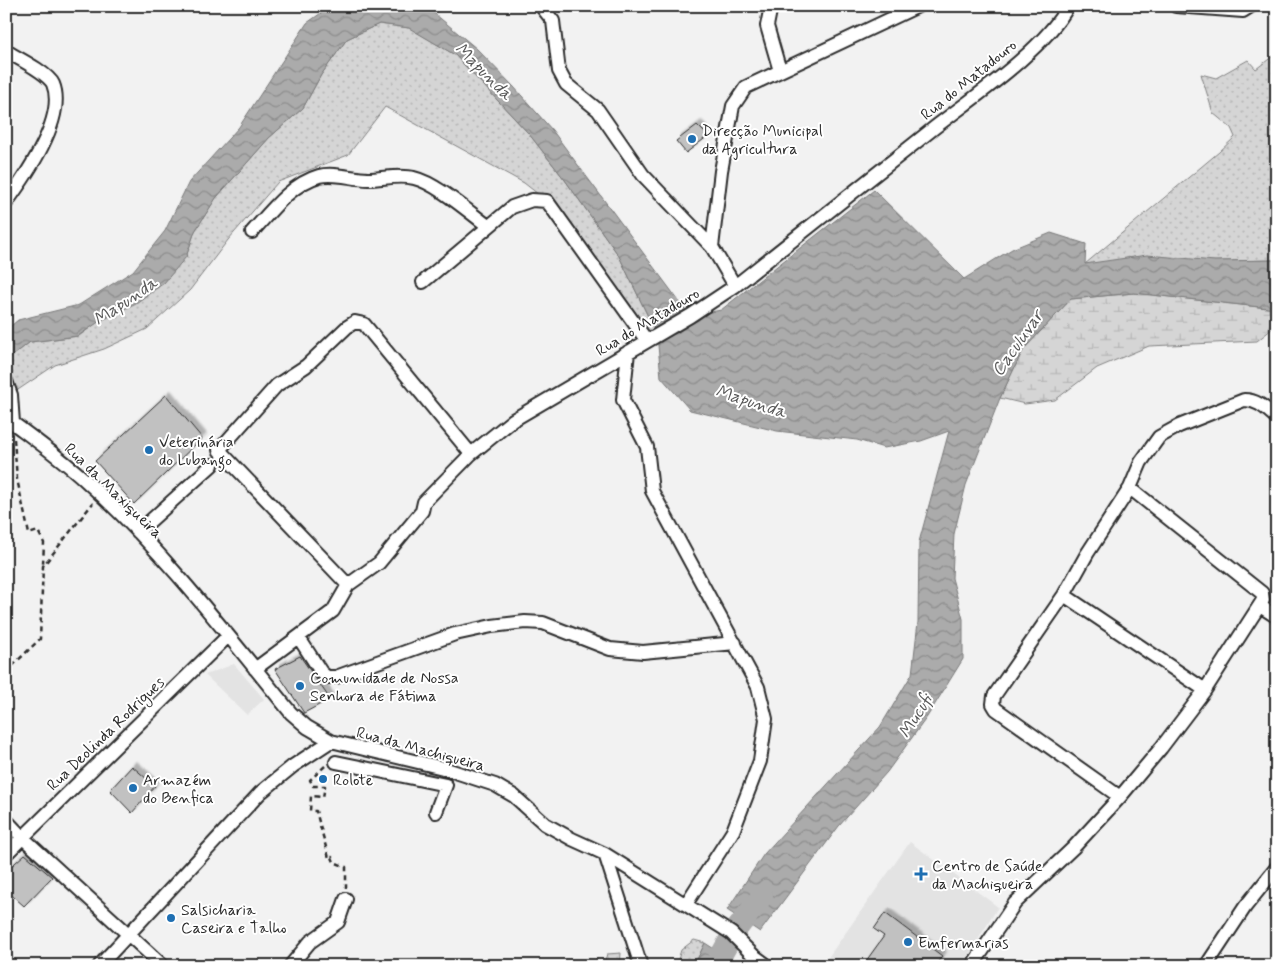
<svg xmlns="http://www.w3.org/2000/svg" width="1283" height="972" font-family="Mynerve,sans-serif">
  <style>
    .built { fill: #e3e3e3 }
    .grass { fill: url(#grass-dots); stroke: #808080 }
    .wetland { fill: url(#wetland-marsh); stroke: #808080 }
    .water { fill: url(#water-waves); stroke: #787878 }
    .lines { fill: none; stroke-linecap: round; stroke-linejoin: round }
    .river { stroke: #ababab; stroke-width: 22 }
    .building { fill: #c1c1c1; stroke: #2b2b2b; filter: url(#shadow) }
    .minor-casing { stroke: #2b2b2b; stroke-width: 16 }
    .path { stroke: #2b2b2b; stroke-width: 2.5; stroke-dasharray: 5 4; stroke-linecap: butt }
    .minor { stroke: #fff; stroke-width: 12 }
    .poi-dot { fill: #1f6fb2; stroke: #fff; stroke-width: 2 }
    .labels { text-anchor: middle; stroke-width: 4; stroke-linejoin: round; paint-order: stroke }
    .street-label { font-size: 16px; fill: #2b2b2b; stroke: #fff }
    .poi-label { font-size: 16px; fill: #2b2b2b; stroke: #fff; text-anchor: start }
    .water-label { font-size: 18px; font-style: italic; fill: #585858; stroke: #fff }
  </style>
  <defs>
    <pattern id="grass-dots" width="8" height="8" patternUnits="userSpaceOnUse" patternTransform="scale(1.25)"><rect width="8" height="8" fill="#d5d5d5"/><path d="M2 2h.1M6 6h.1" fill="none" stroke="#b7b7b7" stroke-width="1.8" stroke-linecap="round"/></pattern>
    <pattern id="wetland-marsh" width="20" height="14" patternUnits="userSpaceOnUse" patternTransform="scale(1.25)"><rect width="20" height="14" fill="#d5d5d5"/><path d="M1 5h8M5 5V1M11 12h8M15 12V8" fill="none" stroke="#b7b7b7"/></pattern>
    <pattern id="water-waves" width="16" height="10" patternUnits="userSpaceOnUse" patternTransform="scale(1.25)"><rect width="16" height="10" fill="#ababab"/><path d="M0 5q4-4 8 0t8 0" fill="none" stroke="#8b8b8b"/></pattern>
    <filter id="shadow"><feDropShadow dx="4.5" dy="-4.5" stdDeviation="1" flood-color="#0004"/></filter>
  </defs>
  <rect width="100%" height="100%" fill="#f2f2f2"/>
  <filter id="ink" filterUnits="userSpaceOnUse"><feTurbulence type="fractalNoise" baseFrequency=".02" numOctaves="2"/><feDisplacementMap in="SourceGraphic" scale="10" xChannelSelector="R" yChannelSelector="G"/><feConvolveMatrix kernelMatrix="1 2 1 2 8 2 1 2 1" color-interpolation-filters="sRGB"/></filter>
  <g filter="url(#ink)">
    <!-- built -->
    <path class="built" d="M234,664L264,699L247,715L205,675Z
      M910,842L998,907L962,966H822Z"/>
    <!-- grass -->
    <path class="grass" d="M379,24L410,28L455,55L529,134L565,180L619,256L657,335L647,341L547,201L524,183L385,107L348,155L278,182L228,240L190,290L147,329L104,349L55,365L6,398V366L10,358L30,342L79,336L186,257L195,231L216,198L269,138L303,108L321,75L347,39Z
      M1277,53V260L1085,264L1219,152L1235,137L1231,128L1213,113L1201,74L1216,78L1248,60L1256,69Z
      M694,940L705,943L694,966H676L681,950Z
      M621,953L620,966H603L607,954Z"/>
    <!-- wetland -->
    <path class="wetland" d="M1134,293L1277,309V325L1257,341L1149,346L1097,368L1055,400L1025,404L1000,398L1023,350L1071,299Z"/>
    <!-- water -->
    <path class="water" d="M331,6H419L429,9L477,49L514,87L552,130L690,316L721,310L874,190L964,279L1012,249L1051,233L1086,244L1085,264L1147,255L1215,261L1277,260V309L1134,293L1071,299L1023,350L1000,398L966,485L954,534L952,578L963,619V659L927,717L887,772L839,826L760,932L727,910L764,854L880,727L912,674L918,622L919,542L949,431L921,441L884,448L857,440L777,431L690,410L661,377L657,335L619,256L565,180L529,134L455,55L409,28L379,24L347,39L321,75L303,108L269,138L216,198L195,231L186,257L164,283L136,303L100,321L78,336L30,342L10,358L6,366V330L18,320L79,305L133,271L165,231L189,182L239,127L307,23Z
      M705,943L739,965V966H694Z"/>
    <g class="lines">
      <!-- river -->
      <path class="river" d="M715,966L733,934L762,896"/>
    </g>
    <!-- building -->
    <path class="building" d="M697,125L708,136L686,153L676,141Z
      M166,395L202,438L134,504L95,461Z
      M300,656L330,699L304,713L275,669Z
      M132,766L155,786L132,813L110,790Z
      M25,854L52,877L24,906L6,890V871Z
      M885,913L942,956L935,966H873L866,961L884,936L874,929Z"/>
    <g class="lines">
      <!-- minor casing -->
      <g class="minor-casing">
        <path id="minor" d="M541,6L553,21L559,71L566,84L598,110L643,175L712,247L735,286
          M771,6L767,26L780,71
          M1176,6L1243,11L1251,6
          M6,51C18,58 48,73 53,84C67,118 25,177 6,203
          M252,232C270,212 291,184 319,176C334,172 353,179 368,179C383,179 399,174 414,178C436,183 469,212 488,226
          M712,247L721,171L733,106L746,87L918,6
          M423,282L512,207L532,200L547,201L647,341
          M628,352L623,400L647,447L652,491L758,687L766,719L760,761L733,831L686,904
          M6,381L11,395L13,423C37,441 62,459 85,480C162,549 226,633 291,713L307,727L331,741L443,768L495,785L514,796L545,824L572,839L605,854L731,933L753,955L768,966
          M138,532L212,465
          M348,585L219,450L277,385L306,366L347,327L355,322L364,324L471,454
          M1064,595L1205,690
          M1260,606L1277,617
          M299,638L321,672L327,677H336L455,634L492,626L525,622L543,623L610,649L643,652L735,643
          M255,669L333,611L348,585L379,563L422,511L424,502L471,454L513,420L690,316L735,286C802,233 868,180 934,128C974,97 1044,50 1068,6
          M336,762L446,785L436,812
          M1120,797L996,709L993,704L994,696L1064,595L1087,554L1130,488L1141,462L1159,437L1179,426L1244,400C1258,400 1266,409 1277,418
          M6,820L22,837L163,966
          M6,854L228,636
          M605,854L641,966
          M99,966L260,793L293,766L331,741
          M290,966L310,942L338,922L346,899
          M972,966L1015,903L1073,848L1120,797L1161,748L1205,690L1263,600L1262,593L1130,488
          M1206,966L1245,907L1277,867"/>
      </g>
      <!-- path -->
      <path class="path" d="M14,439L17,479L29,534L38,531L44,543L43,564
        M6,672L40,639L43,566L93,503
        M325,766L310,780L313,786H325L323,797L311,796L310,811H316L329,858L332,857L334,862L346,867V888"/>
      <!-- minor -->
      <use href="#minor" class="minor"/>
    </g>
  </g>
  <!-- markers -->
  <g class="poi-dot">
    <circle cx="692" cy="139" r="5"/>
    <circle cx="149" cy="450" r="5"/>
    <circle cx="300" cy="686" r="5"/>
    <circle cx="323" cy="779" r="5"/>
    <circle cx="133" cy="788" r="5"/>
    <path d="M918.5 866.5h5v5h5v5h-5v5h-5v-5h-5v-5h5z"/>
    <circle cx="171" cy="918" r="5"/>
    <circle cx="908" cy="942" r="5"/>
  </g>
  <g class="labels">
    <!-- street labels -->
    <g class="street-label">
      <text transform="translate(968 79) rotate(-39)" y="6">Rua do Matadouro</text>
      <text transform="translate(647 321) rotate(-31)" y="6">Rua do Matadouro</text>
      <text transform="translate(114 490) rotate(44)" y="6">Rua da Maxiqueira</text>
      <text transform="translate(105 733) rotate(-44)" y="6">Rua Deolinda Rodrigues</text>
      <text transform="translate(421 748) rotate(15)" y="6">Rua da Machiqueira</text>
    </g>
    <!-- poi labels -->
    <g class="poi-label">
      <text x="702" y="136">Direcção Municipal<tspan x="702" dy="18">da Agricultura</tspan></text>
      <text x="159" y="447">Veterinária<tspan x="159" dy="18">do Lubango</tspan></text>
      <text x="310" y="683">Comunidade de Nossa<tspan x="310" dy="18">Senhora de Fátima</tspan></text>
      <text x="143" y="785">Armazém<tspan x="143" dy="18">do Benfica</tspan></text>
      <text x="333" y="785">Rolote</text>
      <text x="932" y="871">Centro de Saúde<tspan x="932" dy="18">da Machiqueira</tspan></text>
      <text x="181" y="915">Salsicharia<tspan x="181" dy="18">Caseira e Talho</tspan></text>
      <text x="918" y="948">Emfermarias</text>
    </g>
    <!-- water labels -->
    <g class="water-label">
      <text transform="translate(484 71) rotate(45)" y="6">Mapunda</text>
      <text transform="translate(125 301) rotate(-34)" y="6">Mapunda</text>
      <text transform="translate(1017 343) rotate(-55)" y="6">Caculuvar</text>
      <text transform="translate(751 401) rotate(18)" y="6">Mapunda</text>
      <text transform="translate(915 716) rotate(-58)" y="6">Mucufi</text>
    </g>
  </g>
  <!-- margin -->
  <rect width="1283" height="972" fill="none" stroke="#fff" stroke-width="25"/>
  <rect x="12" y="12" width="1258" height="947" fill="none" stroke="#2b2b2b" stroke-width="2" filter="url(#ink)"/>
</svg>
